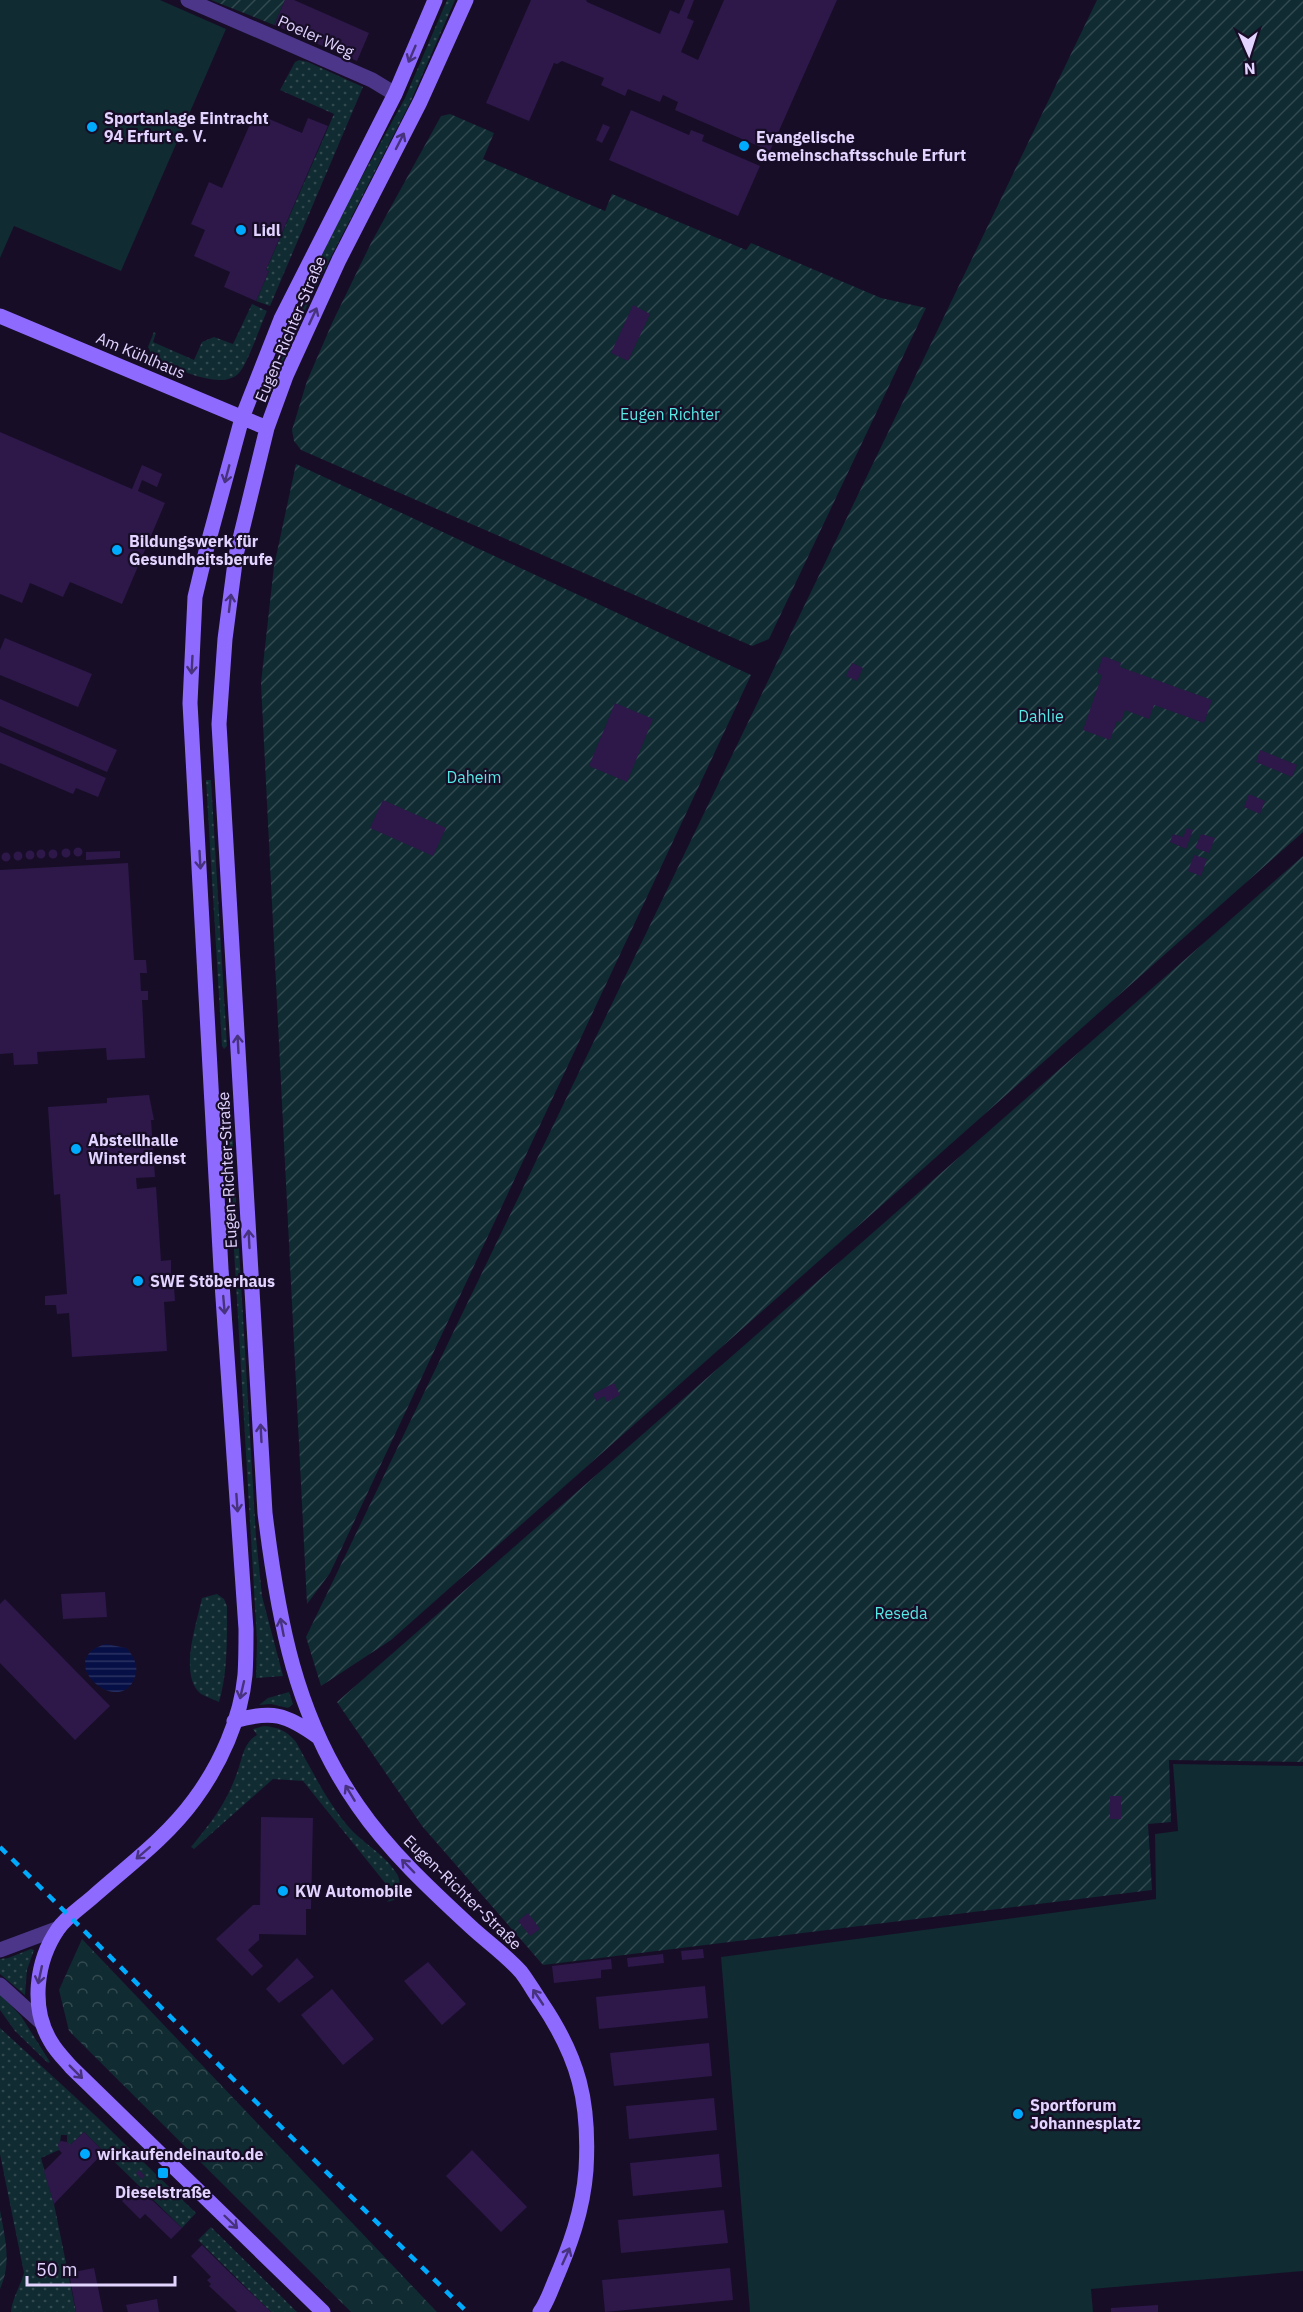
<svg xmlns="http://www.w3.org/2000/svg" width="1303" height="2312" font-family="'IBM Plex Sans',sans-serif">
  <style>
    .grass { fill: url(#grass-dots) }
    .forest { fill: url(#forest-crowns) }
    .park { fill: #102b31 }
    .garden { fill: url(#garden-furrows) }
    .water { fill: url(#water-rules) }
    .building { fill: #2d1849 }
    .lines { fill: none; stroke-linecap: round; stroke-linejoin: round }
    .street { stroke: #4b3689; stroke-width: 15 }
    .secondary { stroke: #8f6aff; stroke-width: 15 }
    .rail { stroke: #00abfe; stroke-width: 4.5; stroke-dasharray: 9 8; stroke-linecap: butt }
    .oneway { stroke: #47327d }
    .poi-dot { fill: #00abfe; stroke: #170d27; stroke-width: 2 }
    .labels { text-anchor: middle; stroke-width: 4.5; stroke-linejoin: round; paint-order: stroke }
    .street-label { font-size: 16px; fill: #e2d3ff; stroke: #170d27 }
    .poi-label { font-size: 16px; font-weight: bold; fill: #e2d3ff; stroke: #170d27; text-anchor: start }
    .park-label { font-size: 16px; fill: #57e7e4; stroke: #170d27 }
  </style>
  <defs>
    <pattern id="grass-dots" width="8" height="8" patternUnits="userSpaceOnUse" patternTransform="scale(1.5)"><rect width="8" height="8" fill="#102b31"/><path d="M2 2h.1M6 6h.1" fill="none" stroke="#324950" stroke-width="1.8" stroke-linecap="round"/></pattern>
    <pattern id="forest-crowns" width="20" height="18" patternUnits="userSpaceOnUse" patternTransform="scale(1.5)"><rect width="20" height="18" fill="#102b31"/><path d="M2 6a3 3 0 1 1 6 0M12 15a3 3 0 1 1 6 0" fill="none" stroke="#324950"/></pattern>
    <pattern id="garden-furrows" width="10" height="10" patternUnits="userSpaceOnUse" patternTransform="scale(1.5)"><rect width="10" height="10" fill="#102b31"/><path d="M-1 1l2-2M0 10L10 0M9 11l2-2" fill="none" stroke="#324950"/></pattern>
    <pattern id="water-rules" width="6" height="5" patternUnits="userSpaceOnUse" patternTransform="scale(1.5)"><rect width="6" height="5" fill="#071046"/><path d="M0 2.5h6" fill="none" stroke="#2b3262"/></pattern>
  </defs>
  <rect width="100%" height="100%" fill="#170d27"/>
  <!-- grass -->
  <path class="grass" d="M447,0H455L410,103L314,290L283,361L276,358L309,281L346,206L405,98Z
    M299,60L308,62L363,87L270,306L256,301L269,271L266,270L334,114L280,90L295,62Z
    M252,304L267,311C261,324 247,366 238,374C220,391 174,367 154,360L148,347L154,332L156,333L153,342L194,360L202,342L214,337L233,344Z
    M206,780H211L227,1046L224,1049L222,1046Z
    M228,1110L231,1113L256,1537L262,1596L283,1676L256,1678L257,1641L226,1114Z
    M217,1594L224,1599L227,1606C227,1637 228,1672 219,1702C213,1699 206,1697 201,1694C178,1675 197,1623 202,1598Z
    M289,1692L293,1704L288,1708L271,1704L259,1705L268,1698Z
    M264,1726C278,1727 287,1731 296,1742C312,1770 326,1800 347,1825C362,1843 385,1854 397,1874C402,1883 400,1892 394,1900L387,1902L394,1894L303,1781L273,1779L194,1849L191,1847C214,1819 228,1801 239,1767C243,1754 245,1742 257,1735L253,1729Z
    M31,1949L34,1950L27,1970L25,1995L0,1974V1959L8,1958Z
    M0,1994L21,2016L50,2062L48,2063L15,2031L0,2010Z
    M0,2028L97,2117L196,2213L182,2228L84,2132L70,2145L67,2142V2135H61L59,2150L41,2158L54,2204L76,2312H11C12,2299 20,2287 24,2273L0,2154Z
    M211,2227L297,2312H271L198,2240Z"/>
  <!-- forest -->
  <path class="forest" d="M82,1939L437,2312H351L69,2031L59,1990Z"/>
  <!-- park -->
  <path class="park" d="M0,0H160L226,29L121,271L14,226L0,258Z
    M1173,1764L1303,1766V2271L1091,2289L1093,2312H750L721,1957L1156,1899L1155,1834L1178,1831Z"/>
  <!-- garden -->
  <path class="garden" d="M211,0H285L274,25Z
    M1097,0H1303V832L391,1640L321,1686L306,1637Z
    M450,114L494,133L483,159L605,211L612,194L746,250L751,243L881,298L926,308L769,639L752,646L301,450L294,441L292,430L307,381L333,321L371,243L441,116Z
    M296,464L751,675L330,1573L307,1604L261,683L274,566Z
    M1303,856V1762L1169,1760L1171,1822L1148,1824L1152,1890L543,1965L422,1826L337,1702Z
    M0,2210C5,2239 12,2262 0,2289Z"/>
  <!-- water -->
  <path class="water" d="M106,1644L126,1648C134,1656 139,1666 135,1677C120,1720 51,1659 106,1644Z"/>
  <!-- building -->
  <path class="building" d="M285,0H294L369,33L357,61L274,25Z
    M531,0H586L587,2L660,34L670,10L679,14L685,0H694L687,18L694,21L681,52L698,60L724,0H837L770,151L675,110L678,102L663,95L660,102L628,89L625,96L601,85L604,78L562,61L557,64L554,63L529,121L486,103Z
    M631,110L689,135L691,130L704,135L702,141L760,166L738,216L609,160Z
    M255,113L302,133L308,118L328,126L266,270L269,271L256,301L224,287L230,272L194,256L205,230L191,224L209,182L222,188Z
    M603,124L610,127L602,143L596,140Z
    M633,305L650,314L628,361L611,353Z
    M0,432L132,489L142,465L162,474L157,487L142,480L138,491L165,503L122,604L70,582L63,597L30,583L22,603L0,594Z
    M5,638L92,674L78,707L0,675V650Z
    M1103,656L1121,663L1120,667L1212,700L1204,723L1154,705L1149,719L1125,710L1121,722L1117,721L1110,740L1083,730L1102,675L1097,673Z
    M852,663L863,668L857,681L846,676Z
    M0,699L117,750L107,772L0,726Z
    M615,703L653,719L627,782L589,766Z
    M0,732L106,778L98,797L76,788L73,794L0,763Z
    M1260,750L1297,765L1292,777L1256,762Z
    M1249,794L1265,801L1260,814L1244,807Z
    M383,800L446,828L433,856L370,828Z
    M1187,828L1193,830L1186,849L1170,842L1173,834L1183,837Z
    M1201,834L1215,838L1209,853L1195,848Z
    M73.5 852a4.5 4.5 0 1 1 9 0a4.5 4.5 0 1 1-9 0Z
    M61.5 853a4.5 4.5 0 1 1 9 0a4.5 4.5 0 1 1-9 0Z
    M36.5 854a4.5 4.5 0 1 1 9 0a4.5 4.5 0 1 1-9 0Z
    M48.5 854a4.5 4.5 0 1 1 9 0a4.5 4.5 0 1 1-9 0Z
    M25.5 855a4.5 4.5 0 1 1 9 0a4.5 4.5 0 1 1-9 0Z
    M120,851V858L86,860V852Z
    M13.5 856a4.5 4.5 0 1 1 9 0a4.5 4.5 0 1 1-9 0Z
    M1.5 857a4.5 4.5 0 1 1 9 0a4.5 4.5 0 1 1-9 0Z
    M1194,855L1207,859L1201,876L1188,871Z
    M128,863L134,960H146L147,973H140L141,991H148V1000H142L145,1058L107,1060L106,1048L37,1052L38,1064L14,1065L13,1053L0,1054V870Z
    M149,1095L154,1120H151L155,1177L136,1178L137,1189L156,1187L161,1261L171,1260V1273H173L175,1301L164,1302L167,1351L72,1357L69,1313L57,1314L56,1305H45V1296L67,1294L60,1194L54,1195L48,1107L107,1103V1098Z
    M614,1383L620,1395L607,1402L604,1396L596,1401L593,1394Z
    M105,1592L107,1617L63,1619L61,1594Z
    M5,1599L110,1706L75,1740L0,1663V1604Z
    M1110,1796H1121V1819H1110Z
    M261,1817L313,1818L311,1909H306V1935L259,1934V1940L248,1950L263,1966L252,1976L216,1939L253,1905H260Z
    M528,1913L540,1929L530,1936L518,1921Z
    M703,1949L704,1958L682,1960L681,1951Z
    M663,1954L664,1963L628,1967L627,1958Z
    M297,1958L314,1977L279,2003L266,1989Z
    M611,1959L612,1969L601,1970V1978L554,1983L552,1966Z
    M428,1962L466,2004L442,2025L404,1981Z
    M705,1986L708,2018L599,2029L596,1997Z
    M332,1989L374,2039L343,2065L301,2015Z
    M709,2043L712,2076L614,2086L610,2053Z
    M714,2098L717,2130L629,2139L626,2106Z
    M84,2132L104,2152L54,2204L44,2171L62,2153L59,2150L58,2144L61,2141L67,2142L70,2145Z
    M472,2150L527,2207L501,2232L446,2176Z
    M719,2154L722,2187L633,2196L630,2163Z
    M139,2170L145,2176L142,2179L136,2173Z
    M137,2186L182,2228L171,2239L145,2214L140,2219L122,2201Z
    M724,2210L728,2243L621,2253L618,2220Z
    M202,2245L226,2269L271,2312H237L209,2286L211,2284L207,2280L211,2277L191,2256Z
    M94,2268L103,2312H76L69,2273Z
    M730,2268L733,2300L605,2312L602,2280Z
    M157,2299L159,2312H128L126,2305Z
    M1158,2305V2312H1111V2308Z"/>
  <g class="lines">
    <!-- street -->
    <path class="street" d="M188,0L372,80L395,94
      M0,1950L59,1928
      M0,1985L43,2024"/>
    <!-- secondary -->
    <path class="secondary" d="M466,0L420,102L339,260L286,376L267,428L236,555L225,639L219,724L265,1513C278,1619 295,1716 358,1806C389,1851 430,1889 470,1926C486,1941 506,1955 521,1972C528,1981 534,1992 541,2002C579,2058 590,2102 586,2170C583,2210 570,2246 554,2283C550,2293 546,2304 540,2312
      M0,316L267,428
      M234,1721C272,1710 286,1714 318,1737
      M323,2312L71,2067C64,2059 56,2051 51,2042C30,2008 36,1961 58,1929C67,1916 83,1906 95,1895C129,1865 167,1837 194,1800C220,1765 241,1719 245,1675C246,1660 246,1644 246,1629L221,1269L190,703L195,597L207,547L242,418L281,319L395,94L435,0"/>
    <!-- rail -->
    <path class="rail" d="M0,1847L467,2312"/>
  </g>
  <!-- one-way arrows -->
  <defs><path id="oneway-shaft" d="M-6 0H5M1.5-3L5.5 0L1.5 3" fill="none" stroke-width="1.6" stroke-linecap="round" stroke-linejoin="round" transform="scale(1.5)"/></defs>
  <g class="oneway">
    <use href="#oneway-shaft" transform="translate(412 54) rotate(113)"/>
    <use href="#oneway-shaft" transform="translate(400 141) rotate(-63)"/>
    <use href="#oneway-shaft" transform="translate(313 316) rotate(-65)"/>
    <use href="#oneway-shaft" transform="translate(227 474) rotate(105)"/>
    <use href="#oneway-shaft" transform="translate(230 603) rotate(-83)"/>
    <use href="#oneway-shaft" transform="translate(192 665) rotate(93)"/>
    <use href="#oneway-shaft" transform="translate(200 860) rotate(87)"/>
    <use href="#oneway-shaft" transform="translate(238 1044) rotate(-93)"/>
    <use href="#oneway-shaft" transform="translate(249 1239) rotate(-93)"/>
    <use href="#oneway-shaft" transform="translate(224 1305) rotate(85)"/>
    <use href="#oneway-shaft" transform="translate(261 1433) rotate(-93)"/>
    <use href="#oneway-shaft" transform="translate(237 1503) rotate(86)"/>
    <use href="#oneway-shaft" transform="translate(282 1627) rotate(-101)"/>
    <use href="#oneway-shaft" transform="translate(242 1690) rotate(103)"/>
    <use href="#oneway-shaft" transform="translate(350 1793) rotate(-121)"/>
    <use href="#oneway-shaft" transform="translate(143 1853) rotate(139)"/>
    <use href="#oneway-shaft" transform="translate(408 1866) rotate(-134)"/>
    <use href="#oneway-shaft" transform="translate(40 1975) rotate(102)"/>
    <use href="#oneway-shaft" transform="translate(538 1997) rotate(-124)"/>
    <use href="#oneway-shaft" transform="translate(76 2072) rotate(45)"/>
    <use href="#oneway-shaft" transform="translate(231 2222) rotate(44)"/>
    <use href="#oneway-shaft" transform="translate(566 2256) rotate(-66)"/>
  </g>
  <!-- markers -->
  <g class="poi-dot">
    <circle cx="92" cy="127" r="6"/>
    <circle cx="744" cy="146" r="6"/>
    <circle cx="241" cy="230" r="6"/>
    <circle cx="117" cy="550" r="6"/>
    <circle cx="76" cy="1149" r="6"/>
    <circle cx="138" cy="1281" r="6"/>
    <circle cx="283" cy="1891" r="6"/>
    <circle cx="1018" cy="2114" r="6"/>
    <circle cx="85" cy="2154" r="6"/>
    <rect x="157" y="2167" width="12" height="12" rx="3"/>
  </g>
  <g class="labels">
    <!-- street labels -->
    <g class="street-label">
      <text transform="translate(316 36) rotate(24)" y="6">Poeler Weg</text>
      <text transform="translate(290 329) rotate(-67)" y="6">Eugen-Richter-Straße</text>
      <text transform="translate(141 355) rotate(23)" y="6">Am Kühlhaus</text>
      <text transform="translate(227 1170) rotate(-93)" y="6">Eugen-Richter-Straße</text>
      <text transform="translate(463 1892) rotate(44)" y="6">Eugen-Richter-Straße</text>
    </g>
    <!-- poi labels -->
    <g class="poi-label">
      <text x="104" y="124">Sportanlage Eintracht<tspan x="104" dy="18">94 Erfurt e. V.</tspan></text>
      <text x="756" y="143">Evangelische<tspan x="756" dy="18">Gemeinschaftsschule Erfurt</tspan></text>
      <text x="253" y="236">Lidl</text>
      <text x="129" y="547">Bildungswerk für<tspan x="129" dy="18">Gesundheitsberufe</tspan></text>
      <text x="88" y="1146">Abstellhalle<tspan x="88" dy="18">Winterdienst</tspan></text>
      <text x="150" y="1287">SWE Stöberhaus</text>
      <text x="295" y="1897">KW Automobile</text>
      <text x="1030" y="2111">Sportforum<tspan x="1030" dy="18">Johannesplatz</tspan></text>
      <text x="97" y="2160">wirkaufendeinauto.de</text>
      <text x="163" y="2198" text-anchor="middle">Dieselstraße</text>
    </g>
    <!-- park labels -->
    <g class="park-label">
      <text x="670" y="420">Eugen Richter</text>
      <text x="1041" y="722">Dahlie</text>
      <text x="474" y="783">Daheim</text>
      <text x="901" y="1619">Reseda</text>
    </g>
  </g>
  <!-- north arrow -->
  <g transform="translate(1249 54) rotate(177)" stroke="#170d27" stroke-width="4.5" paint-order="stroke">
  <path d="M0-4.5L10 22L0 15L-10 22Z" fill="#e2d3ff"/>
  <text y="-9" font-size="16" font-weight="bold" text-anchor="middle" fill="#e2d3ff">N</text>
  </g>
  <!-- scale -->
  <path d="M27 2276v9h148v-9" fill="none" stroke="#e2d3ff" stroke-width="3"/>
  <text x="36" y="2276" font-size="18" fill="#e2d3ff" stroke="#170d27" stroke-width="4.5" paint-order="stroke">50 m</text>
</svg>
